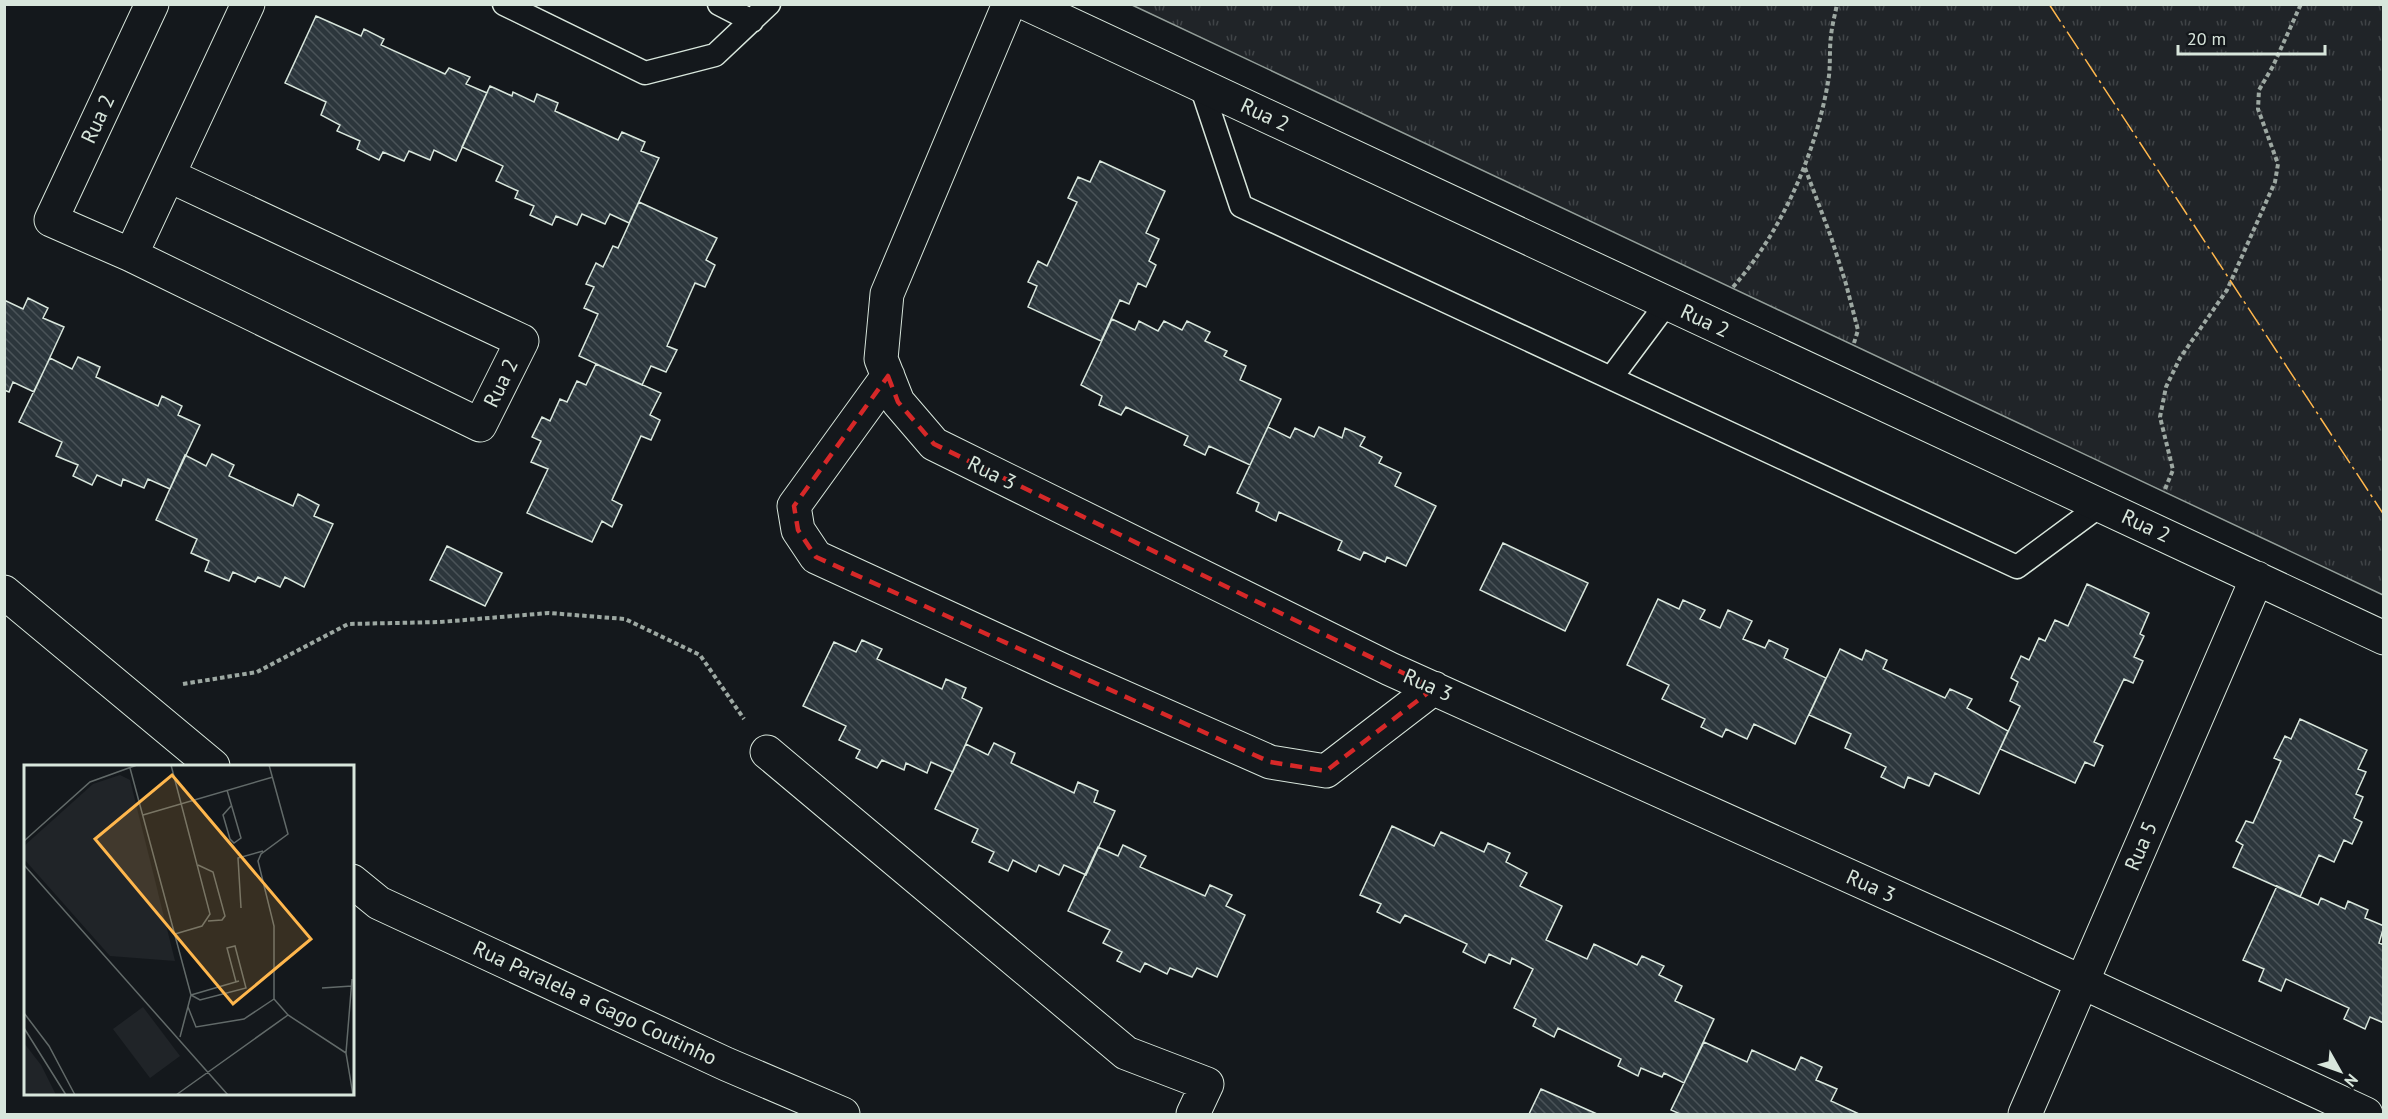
<svg xmlns="http://www.w3.org/2000/svg" width="2388" height="1119" font-family="'PT Sans',sans-serif">
  <style>
    .grass { fill: url(#grass-tufts); stroke: #939e99; stroke-width: 1.5 }
    .building { fill: url(#building-back-hatch); stroke: #d8e6dc; stroke-width: 1.5 }
    .lines { fill: none; stroke-linecap: round; stroke-linejoin: round }
    .lane-casing { stroke: #d8e6dc; stroke-width: 25 }
    .street-casing { stroke: #d8e6dc; stroke-width: 35 }
    .path { stroke: #9da8a2; stroke-width: 4; stroke-dasharray: 4.5 3; stroke-linecap: butt }
    .lane { stroke: #14181c; stroke-width: 22 }
    .street { stroke: #14181c; stroke-width: 33 }
    .power { stroke: #ffb74d; stroke-width: 1.5; stroke-dasharray: 21 4.5 3 4.5; stroke-linecap: butt }
    .marked { fill: none; stroke: #d62828; stroke-width: 4.5; stroke-dasharray: 12 8; stroke-linejoin: round }
    .labels { text-anchor: middle; stroke-width: 4.5; stroke-linejoin: round; paint-order: stroke }
    .street-label { font-size: 21px; fill: #d8e6dc; stroke: #14181c }
    .inset-road { fill: none; stroke: #626a69; stroke-width: 1.5 }
    .view { fill: #ffb74d; fill-opacity: 0.15; stroke: #ffb74d; stroke-width: 3 }
    .inset-edge { fill: none; stroke: #d8e6dc; stroke-width: 3 }
  </style>
  <defs>
    <pattern id="grass-tufts" width="24" height="20" patternUnits="userSpaceOnUse" patternTransform="scale(1.5)"><rect width="24" height="20" fill="#202428"/><path d="M3 7l-1-3M5 7V3M7 7l1-3M15 17l-1-3M17 17v-4M19 17l1-3" fill="none" stroke="#404447"/></pattern>
    <pattern id="building-back-hatch" width="6" height="6" patternUnits="userSpaceOnUse" patternTransform="scale(1.5)"><rect width="6" height="6" fill="#2c363c"/><path d="M-1 5l2 2M0 0l6 6M5-1l2 2" fill="none" stroke="#4a5358"/></pattern>
  </defs>
  <rect width="100%" height="100%" fill="#14181c"/>
  <!-- grass -->
  <path class="grass" d="M1132,5H2383V595Z"/>
  <!-- building -->
  <path class="building" d="M316,16L361,36L364,29L384,39L381,45L445,74L449,68L470,77L466,84L487,93L456,161L434,150L430,160L409,151L404,161L383,152L379,160L357,149L360,141L337,131L340,125L321,115L326,102L285,83Z
    M490,86L512,96L513,92L534,102L537,94L558,103L555,111L618,140L622,132L645,142L641,151L659,158L629,223L610,214L605,224L582,214L577,225L556,216L552,225L530,215L534,206L515,198L518,191L496,181L503,166L462,147Z
    M1100,161L1165,191L1146,233L1159,239L1149,261L1156,265L1146,287L1138,283L1129,304L1120,300L1101,341L1028,307L1037,286L1028,282L1038,261L1047,266L1077,202L1068,198L1078,177L1090,182Z
    M639,202L717,238L706,260L715,265L705,287L695,283L667,346L677,350L666,372L651,366L642,385L579,356L598,314L584,308L594,287L586,284L596,263L603,267L613,246L618,248Z
    M28,298L48,308L43,318L64,327L34,392L13,382L9,392L4,390V300L23,309Z
    M1112,319L1135,330L1139,321L1158,331L1164,321L1182,330L1187,321L1210,332L1205,341L1227,351L1224,356L1246,366L1240,380L1281,399L1250,465L1209,446L1205,455L1184,445L1188,436L1126,407L1121,415L1099,405L1102,396L1081,385Z
    M78,357L100,367L96,377L158,406L162,396L182,406L178,415L200,425L170,489L148,479L144,488L123,479L121,486L97,475L92,485L73,476L78,465L56,456L62,442L19,422L50,358L72,369Z
    M596,364L661,393L650,415L660,420L651,440L641,436L612,500L622,505L612,527L602,521L592,542L527,513L548,469L531,462L541,441L532,437L542,417L550,421L560,399L567,402L577,381L586,385Z
    M1268,427L1290,438L1295,428L1314,437L1319,427L1342,438L1345,428L1365,437L1360,446L1382,457L1379,463L1401,473L1395,486L1436,506L1406,566L1387,557L1385,562L1364,552L1360,560L1338,550L1342,541L1279,512L1276,521L1256,511L1259,503L1237,493Z
    M212,454L234,465L229,476L293,506L298,494L319,505L314,516L333,524L304,587L285,577L280,587L258,577L255,582L233,572L229,581L205,571L209,561L191,553L197,539L156,520L185,455L206,466Z
    M1503,543L1588,583L1565,631L1480,590Z
    M447,546L502,573L485,606L430,580Z
    M2087,584L2149,613L2140,634L2144,636L2134,657L2143,661L2133,683L2124,679L2094,742L2103,746L2094,766L2085,762L2075,783L2000,749L2020,706L2010,701L2018,682L2011,678L2021,656L2029,660L2039,638L2045,641L2055,620L2068,626Z
    M1658,599L1679,609L1683,600L1705,610L1700,619L1720,628L1728,610L1752,621L1743,639L1765,648L1769,640L1788,649L1784,658L1826,678L1795,744L1754,724L1747,739L1726,729L1722,737L1701,727L1705,719L1662,699L1669,685L1627,665Z
    M862,640L882,649L877,659L942,689L946,679L966,688L962,698L982,708L953,772L931,762L927,773L906,763L904,770L882,760L877,768L856,758L860,750L839,740L846,726L803,706L834,642L856,652Z
    M1840,649L1862,660L1866,650L1887,660L1883,669L1945,698L1950,689L1972,699L1967,708L2008,731L1979,794L1935,773L1929,786L1908,777L1904,788L1881,777L1886,767L1845,748L1851,734L1809,715Z
    M2300,719L2367,750L2358,769L2366,772L2356,794L2363,797L2354,818L2362,822L2352,844L2344,840L2334,862L2319,855L2300,897L2233,867L2243,845L2236,841L2246,821L2253,823L2281,761L2274,758L2285,736L2291,739Z
    M994,743L1015,753L1011,763L1074,793L1078,782L1098,791L1094,802L1115,811L1086,875L1064,865L1059,875L1039,865L1036,872L1013,860L1008,871L989,862L994,852L972,842L978,829L935,809L966,744L988,755Z
    M1392,826L1434,846L1441,832L1484,852L1488,843L1510,853L1506,862L1527,873L1520,886L1562,906L1546,940L1587,959L1594,944L1637,965L1642,956L1664,966L1659,975L1682,986L1675,1001L1714,1019L1684,1083L1664,1073L1662,1077L1641,1068L1638,1076L1618,1066L1621,1059L1558,1028L1554,1037L1533,1026L1536,1019L1514,1008L1533,969L1512,958L1510,964L1489,954L1485,963L1463,952L1467,944L1405,915L1400,923L1377,912L1381,904L1360,895Z
    M1123,845L1146,856L1140,867L1205,896L1210,885L1232,895L1226,906L1245,915L1217,977L1197,968L1192,977L1170,968L1167,974L1145,963L1140,972L1117,961L1122,952L1103,943L1110,930L1068,911L1098,847L1118,856Z
    M2277,886L2318,905L2321,898L2345,909L2348,901L2368,910L2365,918L2384,926L2379,943L2384,945V1023L2370,1017L2365,1029L2344,1019L2349,1008L2286,979L2281,991L2259,981L2264,969L2243,960Z
    M1704,1042L1747,1062L1752,1050L1795,1070L1801,1057L1822,1067L1816,1080L1837,1089L1831,1101L1859,1114H1680L1671,1110Z
    M1541,1089L1597,1114H1529Z"/>
  <g class="lines">
    <!-- lane casing -->
    <g class="lane-casing">
      <path id="lane" d="M504,4L645,73L715,55L769,4
        M719,4L752,21
        M1201,86L1241,206L2017,567L2101,505
        M1611,378L1667,303"/>
    </g>
    <!-- street casing -->
    <g class="street-casing">
      <path id="street" d="M152,4L51,220L131,255L480,425L522,341L170,176
        M1009,4L887,294L881,359L898,402L934,444L1390,669L2000,944L2366,1114
        M1027,4L2384,638
        M131,255L248,4
        M888,376L794,506L798,530L816,557L1062,670L1270,762L1326,771L1434,688
        M4,592L213,766
        M767,752L1126,1053L1207,1084L1193,1114
        M352,881L379,903L726,1064L843,1114
        M2025,1114L2257,578"/>
    </g>
    <!-- path -->
    <path class="path" d="M1805,168L1831,237L1846,284L1858,330L1854,343
      M1733,287C1781,233 1816,153 1828,82C1831,67 1829,51 1831,36C1832,25 1835,15 1837,4
      M2165,489L2173,470L2160,417L2166,387L2180,358L2227,290L2275,182L2278,164L2258,109L2259,90L2273,66L2301,4
      M183,684L257,672L348,624L440,622L549,613L625,619L700,655L744,719"/>
    <!-- lane -->
    <use href="#lane" class="lane"/>
    <!-- street -->
    <use href="#street" class="street"/>
    <!-- power -->
    <path class="power" d="M2049,4L2384,515"/>
  </g>
  <!-- marked area -->
  <path class="marked" d="M888,376L898,402L934,444L1434,688L1326,771L1270,762L816,557L798,530L794,506Z"/>
  <g class="labels">
    <!-- street labels -->
    <g class="street-label">
      <text transform="translate(1265 115) rotate(25)" y="7">Rua 2</text>
      <text transform="translate(98 119) rotate(-65)" y="7">Rua 2</text>
      <text transform="translate(1705 321) rotate(25)" y="7">Rua 2</text>
      <text transform="translate(501 383) rotate(-64)" y="7">Rua 2</text>
      <text transform="translate(992 473) rotate(26)" y="7">Rua 3</text>
      <text transform="translate(2146 526) rotate(25)" y="7">Rua 2</text>
      <text transform="translate(1428 685) rotate(24)" y="7">Rua 3</text>
      <text transform="translate(2141 846) rotate(-67)" y="7">Rua 5</text>
      <text transform="translate(1871 886) rotate(24)" y="7">Rua 3</text>
      <text transform="translate(595 1003) rotate(25)" y="7">Rua Paralela a Gago Coutinho</text>
    </g>
  </g>
  <!-- overview -->
  <g transform="translate(24 765)">
    <rect width="330" height="330" fill="#14181c"/>
    <path d="M96,10L106,15L151,196L86,191L0,94V81L69,19Z" fill="#202428"/>
    <path d="M0,278L17,300L32,330H0Z" fill="#202428"/>
    <path d="M119,242L156,291L126,313L89,264Z" fill="#202428"/>
    <path class="inset-road" d="M147,0L186,149L178,161L151,169M245,0L264,69L237,89L234,96L250,161V234M106,3L167,230L156,272M203,25L217,73L210,78L206,74L199,50L207,41M119,50L249,12M0,76L66,17L113,0M0,100L204,330M174,100L189,107L201,151L198,155L184,156M217,143L214,93L239,86M328,214L322,288L329,330M298,223L328,221M167,230L176,235L222,223L211,181L203,183L212,217M167,230L215,216M250,234L264,250L322,288M164,242L172,262L220,254L250,234M0,248L25,281L51,330M0,263L42,330M152,330L264,250"/>
    <path class="view" d="M148,10L287,174L209,239L71,74Z"/>
    <rect width="330" height="330" class="inset-edge"/>
  </g>
  <!-- border -->
  <rect width="2388" height="1119" fill="none" stroke="#d8e6dc" stroke-width="12"/>
  <!-- north arrow -->
  <g transform="translate(2340 1071) rotate(130)" stroke="#14181c" stroke-width="4.5" paint-order="stroke">
  <path d="M0-4.5L10 22L0 15L-10 22Z" fill="#d8e6dc"/>
  <text y="-9" font-size="16" font-weight="bold" text-anchor="middle" fill="#d8e6dc">N</text>
  </g>
  <!-- scale -->
  <path d="M2178 45v9h147v-9" fill="none" stroke="#d8e6dc" stroke-width="3"/>
  <text x="2187" y="45" font-size="18" fill="#d8e6dc" stroke="#14181c" stroke-width="4.5" paint-order="stroke">20 m</text>
</svg>
